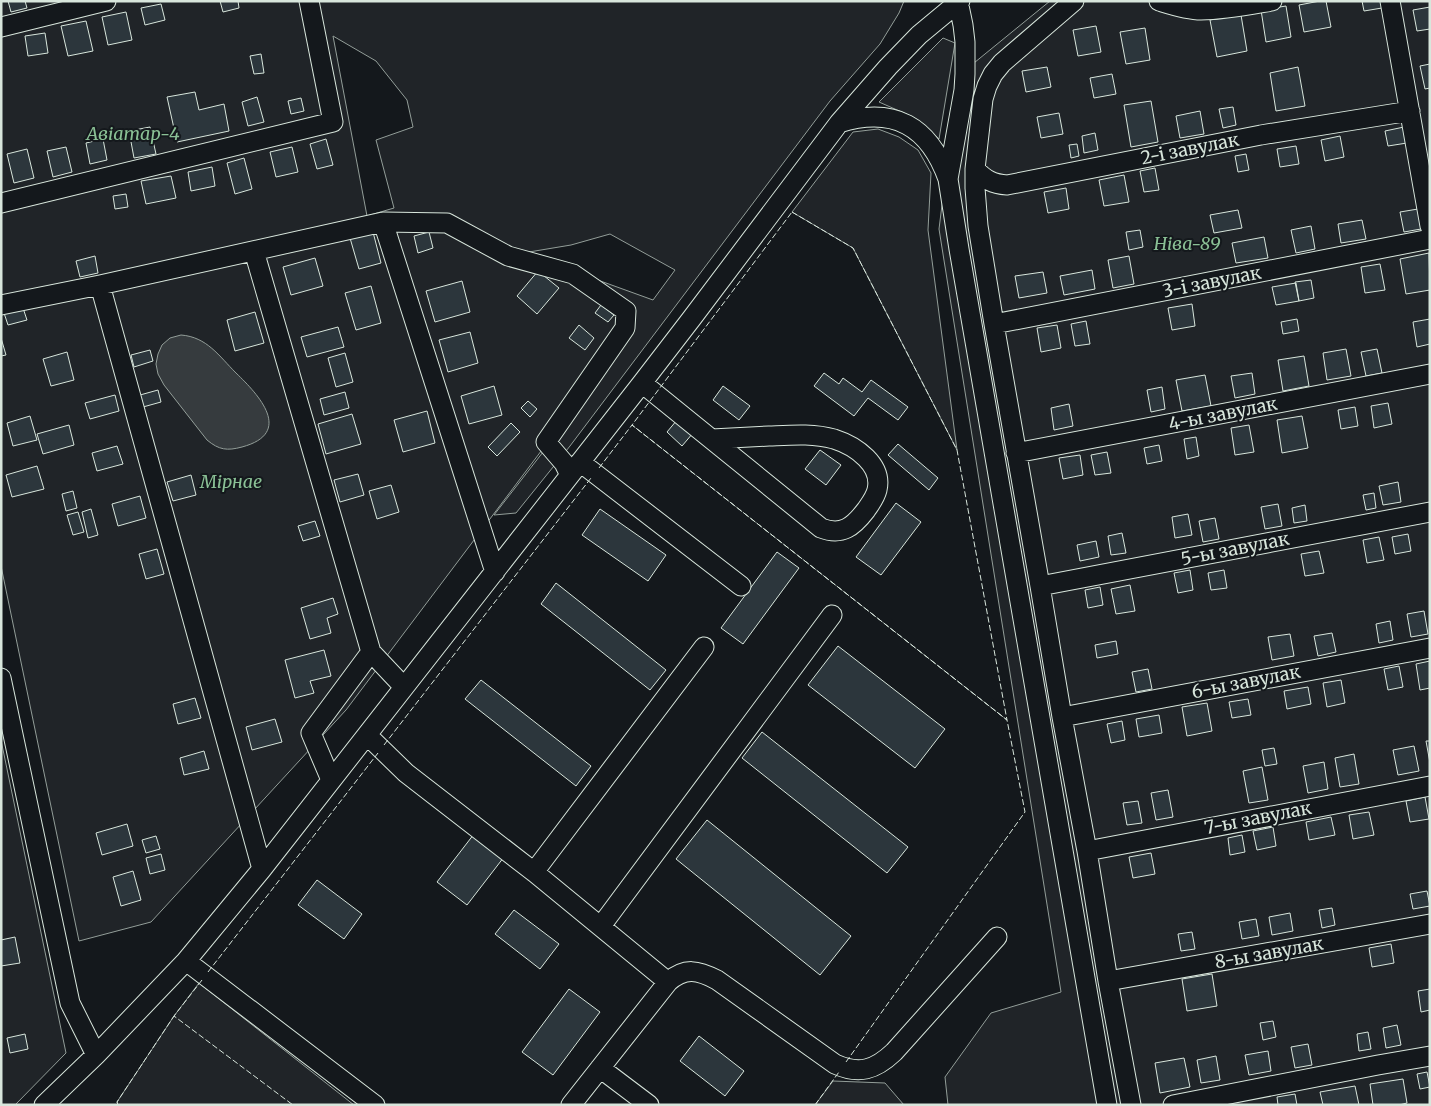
<svg xmlns="http://www.w3.org/2000/svg" width="1431" height="1106" font-family="Merriweather,serif">
  <style>
    .green { fill: #202428; stroke: #939e99; fill-rule: evenodd }
    .water { fill: #363b3e; stroke: #939e99 }
    .building { fill: #2c363c; stroke: #d8e6dc }
    .lines { fill: none; stroke-linecap: round; stroke-linejoin: round }
    .minor-casing { stroke: #d8e6dc; stroke-width: 21 }
    .minor { stroke: #14181c; stroke-width: 19 }
    .fence { stroke: #d8e6dc; stroke-width: 1; stroke-dasharray: 6 2.5; stroke-linecap: butt }
    .labels { text-anchor: middle; stroke-width: 4; stroke-linejoin: round; paint-order: stroke }
    .park-label { font-size: 18px; font-style: italic; fill: #8ac095; stroke: #14181c }
    .street-label { font-size: 18px; fill: #d8e6dc; stroke: #14181c }
  </style>
  <rect width="100%" height="100%" fill="#14181c"/>
  <!-- green -->
  <path class="green" d="M1,1H904L899,13L880,44L830,101L570,446L516,513L494,515L557,434L621,345L346,710L151,922L79,941L1,566ZM333,36L376,61L407,100L413,127L376,140L394,208L367,216ZM610,234L675,270L653,300L523,253L571,245Z
    M1050,1H1430V1105H948L945,1077L991,1013L1061,992L939,229L958,76Z
    M943,38L955,43L939,139L913,117L879,102Z
    M878,129L899,137L918,150L931,173L928,230L957,450L853,248L792,212L853,132Z
    M1,740L66,1053L15,1105H1Z
    M199,983L354,1105H118L117,1102L174,1016Z
    M833,1081L885,1083L904,1105H815Z"/>
  <!-- water -->
  <path class="water" d="M181,335C207,337 219,356 236,373C259,395 294,433 242,447C227,451 219,450 207,440L164,385L158,374L156,364L158,354L162,345L170,338Z"/>
  <!-- building -->
  <path class="building" d="M8,1H25L27,8L11,12Z
    M220,1H238L239,8L223,12Z
    M1320,1H1326L1331,27L1304,32L1299,5Z
    M1362,1H1381L1382,8L1364,11Z
    M161,4L165,20L145,25L141,8Z
    M1286,6L1291,37L1266,42L1261,10Z
    M1430,7V29L1417,31L1413,10Z
    M126,12L132,40L108,45L102,17Z
    M1241,15L1247,51L1217,57L1210,20Z
    M86,21L93,51L68,56L61,26Z
    M1096,26L1101,52L1078,56L1073,30Z
    M1145,28L1150,60L1126,64L1120,32Z
    M45,33L48,53L28,56L25,36Z
    M261,54L264,73L254,74L250,56Z
    M1430,64V88L1425,89L1420,66Z
    M1047,67L1051,87L1026,92L1022,71Z
    M1298,67L1305,106L1276,111L1270,73Z
    M1112,74L1116,94L1094,98L1090,78Z
    M195,92L199,110L224,104L229,131L177,142L167,97Z
    M257,97L264,122L248,126L242,102Z
    M301,98L304,111L291,114L288,101Z
    M1151,101L1158,142L1131,147L1124,105Z
    M1233,107L1236,125L1223,128L1219,109Z
    M1200,111L1204,134L1180,138L1176,116Z
    M1059,113L1063,134L1041,138L1037,117Z
    M150,127L156,154L134,158L129,131Z
    M1404,127L1407,143L1388,146L1385,131Z
    M1095,133L1098,150L1084,153L1082,136Z
    M1340,136L1344,157L1325,161L1321,140Z
    M103,139L107,160L90,164L86,143Z
    M326,139L333,165L317,169L310,144Z
    M1077,144L1079,156L1071,158L1069,145Z
    M1296,146L1299,164L1280,167L1277,149Z
    M66,147L72,172L53,177L47,151Z
    M292,147L298,172L276,177L270,152Z
    M27,149L34,178L14,183L7,154Z
    M1246,154L1249,170L1238,172L1235,156Z
    M244,158L252,189L235,194L227,163Z
    M212,167L215,186L191,191L188,172Z
    M1155,168L1159,190L1144,192L1140,171Z
    M1124,175L1129,202L1104,206L1099,180Z
    M171,176L176,198L146,204L141,181Z
    M1066,188L1069,209L1048,213L1044,192Z
    M126,194L128,207L115,209L113,196Z
    M1418,209L1421,229L1404,232L1400,212Z
    M1238,210L1242,228L1214,233L1210,215Z
    M1362,220L1366,239L1341,243L1338,224Z
    M1311,226L1315,249L1296,253L1291,230Z
    M1140,230L1143,247L1129,250L1126,232Z
    M373,232L381,263L359,269L350,238Z
    M429,232L433,248L418,253L414,236Z
    M1264,237L1268,258L1236,263L1232,243Z
    M1429,253L1430,290L1406,294L1400,259Z
    M95,256L98,273L80,277L76,261Z
    M1129,256L1134,284L1113,288L1108,260Z
    M315,258L323,286L291,295L283,267Z
    M1380,264L1385,290L1365,293L1361,267Z
    M1092,270L1095,289L1064,295L1060,276Z
    M538,271L559,288L537,314L517,296Z
    M1043,272L1047,293L1019,298L1015,276Z
    M1311,280L1314,298L1299,301L1295,282Z
    M462,281L470,312L435,322L426,291Z
    M1296,283L1299,301L1276,305L1272,287Z
    M371,286L381,323L356,330L345,293Z
    M1192,304L1195,326L1172,330L1168,308Z
    M601,305L614,315L608,322L595,313Z
    M23,308L27,320L8,325L4,313Z
    M255,312L264,343L235,351L227,320Z
    M1297,319L1299,331L1283,334L1281,322Z
    M1430,319V344L1417,347L1413,322Z
    M1086,321L1090,344L1075,346L1071,324Z
    M579,325L594,338L585,350L569,338Z
    M1057,325L1061,348L1041,352L1037,328Z
    M338,327L344,347L307,357L301,337Z
    M470,332L478,363L448,372L439,340Z
    M1,338L6,355L1,356Z
    M1346,349L1351,376L1327,380L1323,353Z
    M1377,349L1382,373L1366,376L1361,352Z
    M150,350L153,361L134,367L131,355Z
    M67,352L74,380L51,386L43,359Z
    M345,353L353,382L336,387L328,358Z
    M1304,356L1309,386L1283,391L1278,360Z
    M824,373L839,384L843,378L862,392L871,380L908,407L898,420L868,398L854,416L814,386Z
    M1252,373L1255,394L1235,398L1231,376Z
    M1205,375L1211,406L1182,411L1176,380Z
    M494,386L502,415L469,424L461,396Z
    M723,386L750,406L739,420L713,400Z
    M1162,387L1165,409L1151,412L1147,390Z
    M158,390L161,402L143,407L140,395Z
    M345,392L349,408L324,415L320,399Z
    M115,395L119,411L90,419L85,403Z
    M528,401L537,409L530,417L521,408Z
    M1388,403L1392,424L1374,428L1371,406Z
    M1069,404L1073,426L1054,430L1051,408Z
    M1355,407L1358,426L1341,429L1338,410Z
    M427,411L435,443L403,452L394,420Z
    M352,414L361,444L326,454L318,424Z
    M30,416L37,440L13,446L7,423Z
    M1302,416L1308,448L1282,453L1277,420Z
    M677,420L693,433L682,446L667,432Z
    M511,423L520,432L497,456L488,447Z
    M69,425L74,445L43,454L37,434Z
    M1249,425L1254,452L1235,455L1231,428Z
    M1196,437L1199,456L1187,459L1184,439Z
    M898,444L938,478L929,490L888,455Z
    M1159,445L1162,461L1147,464L1144,448Z
    M117,446L123,464L97,471L92,453Z
    M820,450L841,465L826,485L805,469Z
    M1107,452L1111,473L1095,475L1091,455Z
    M1080,455L1083,475L1063,479L1059,458Z
    M37,466L44,489L12,497L6,475Z
    M358,474L364,495L340,502L334,480Z
    M191,475L196,495L173,501L167,482Z
    M1398,482L1401,502L1383,505L1379,486Z
    M391,485L399,512L377,519L369,491Z
    M73,491L77,508L66,511L62,494Z
    M1374,493L1376,508L1366,510L1363,495Z
    M140,496L146,518L118,526L112,504Z
    M896,503L921,522L881,575L856,557Z
    M1278,504L1282,526L1265,529L1261,507Z
    M1305,505L1307,521L1294,523L1292,508Z
    M91,509L98,535L88,538L82,512Z
    M600,509L666,555L648,581L582,535Z
    M78,512L84,532L73,535L67,515Z
    M1188,514L1192,535L1175,538L1172,517Z
    M1215,518L1219,539L1203,542L1199,521Z
    M315,521L320,536L303,541L298,526Z
    M1122,533L1126,553L1111,555L1108,536Z
    M1408,534L1411,551L1395,554L1392,537Z
    M1379,537L1384,560L1367,563L1363,540Z
    M1096,541L1099,557L1080,561L1077,545Z
    M157,549L164,574L146,579L139,554Z
    M1319,551L1324,573L1305,576L1301,554Z
    M777,552L799,568L743,644L721,628Z
    M1190,570L1193,590L1178,593L1174,573Z
    M1224,570L1227,588L1211,590L1208,573Z
    M556,583L666,670L650,690L541,604Z
    M1130,585L1135,611L1116,614L1111,589Z
    M1100,587L1103,605L1088,608L1085,590Z
    M333,598L338,614L327,618L331,633L310,639L301,608Z
    M1424,611L1428,634L1411,637L1407,614Z
    M1390,621L1393,640L1379,643L1376,624Z
    M1332,633L1336,652L1318,656L1314,636Z
    M1290,634L1294,656L1272,660L1268,637Z
    M1116,641L1118,654L1097,658L1095,645Z
    M838,646L945,729L915,768L808,685Z
    M324,650L331,676L310,681L314,693L295,698L285,660Z
    M1430,661V688L1420,690L1416,664Z
    M1399,666L1403,687L1388,690L1384,669Z
    M1148,669L1152,689L1136,692L1132,672Z
    M481,680L591,766L576,786L465,699Z
    M1341,680L1345,703L1327,707L1323,683Z
    M1308,687L1311,704L1287,709L1284,691Z
    M195,698L201,718L178,724L173,704Z
    M1248,699L1251,715L1232,718L1229,702Z
    M1207,703L1212,731L1187,736L1182,707Z
    M1159,715L1162,733L1139,737L1136,719Z
    M275,719L282,742L252,750L246,727Z
    M1122,721L1125,740L1111,743L1107,724Z
    M762,732L908,847L887,873L742,758Z
    M1426,741H1430V763Z
    M1414,746L1419,771L1398,775L1393,750Z
    M1274,748L1277,764L1265,766L1262,750Z
    M204,751L209,769L184,775L180,758Z
    M1354,754L1359,784L1340,787L1335,758Z
    M1324,762L1328,789L1308,793L1303,766Z
    M1262,767L1268,800L1249,803L1243,771Z
    M1168,790L1173,817L1156,820L1151,793Z
    M1425,797L1429,819L1410,822L1406,801Z
    M1138,801L1142,823L1127,825L1123,803Z
    M1369,812L1374,835L1353,839L1349,815Z
    M1331,817L1335,835L1309,840L1306,822Z
    M707,820L851,936L820,975L676,859Z
    M127,824L133,846L102,855L96,833Z
    M1273,827L1276,846L1257,850L1253,831Z
    M474,834L504,857L467,905L437,882Z
    M1242,835L1245,852L1230,855L1228,838Z
    M156,836L160,849L146,853L142,840Z
    M1151,853L1155,874L1133,878L1129,857Z
    M161,854L165,870L150,874L146,858Z
    M133,871L141,900L121,906L113,877Z
    M317,880L362,914L344,939L298,905Z
    M1427,891L1430,906L1413,909L1410,894Z
    M1332,908L1335,925L1322,928L1319,910Z
    M514,910L559,944L540,969L495,934Z
    M1290,913L1293,931L1272,935L1269,917Z
    M1256,919L1259,936L1242,939L1239,922Z
    M1192,932L1195,949L1181,951L1178,934Z
    M15,937L20,963L1,966V940Z
    M1391,944L1394,963L1372,967L1369,948Z
    M1212,974L1217,1006L1187,1011L1182,979Z
    M569,989L600,1012L553,1075L522,1052Z
    M1430,989V1010L1421,1012L1418,991Z
    M1273,1021L1276,1037L1263,1040L1260,1023Z
    M1397,1025L1401,1045L1386,1048L1383,1028Z
    M1368,1032L1371,1049L1359,1051L1357,1034Z
    M25,1034L28,1049L10,1053L7,1038Z
    M699,1036L744,1071L725,1096L680,1061Z
    M1308,1044L1312,1065L1295,1068L1291,1047Z
    M1268,1051L1271,1071L1249,1075L1245,1055Z
    M1216,1056L1220,1080L1201,1083L1197,1060Z
    M1184,1058L1190,1087L1160,1093L1155,1063Z
    M1427,1072L1430,1087L1420,1089L1417,1074Z
    M1403,1079L1407,1103L1399,1105H1373L1370,1084Z
    M1355,1086L1359,1105H1323L1320,1092Z
    M1295,1094L1297,1105H1278L1277,1097Z"/>
  <g class="lines">
    <!-- minor casing -->
    <g class="minor-casing">
      <path id="minor" d="M958,1L963,25L965,42V74L964,90L948,179L959,249L1107,1105
        M1074,1L1002,63L993,74L987,86L983,99L975,169V188L978,226L994,324L1040,586L1062,717L1087,851L1108,981L1131,1105
        M1159,1C1172,5 1187,10 1201,10C1225,10 1249,5 1272,1
        M1390,1L1430,226
        M1,27L106,1
        M839,123C894,106 929,126 948,179
        M975,169C985,180 993,184 1007,185L1261,135L1410,111
        M1,203L333,122L309,1
        M383,222L447,223L508,256L573,274L626,311L625,328L546,442L564,463L570,475
        M254,251L371,652L404,687
        M100,285L262,869
        M1,305L100,285L383,222L495,572
        M994,324L1430,239
        M642,383L821,528C842,536 853,527 866,510C870,504 875,498 877,490C883,465 856,446 834,439C813,433 791,435 769,436C750,437 731,438 712,439
        M1016,453L1430,374
        M580,462L741,586
        M1040,586L1430,512
        M1,678L70,1003L96,1055
        M1062,717L1430,648
        M367,735L406,773L534,872L668,982L571,1105
        M331,780L311,733L371,652
        M1087,851L1430,786
        M534,872L704,647
        M601,926L832,615
        M186,961L375,1105
        M1108,981L1430,924
        M668,982C685,967 698,970 717,980L835,1064C859,1075 875,1070 894,1052L997,937
        M600,1068L649,1105
        M44,1105L96,1055L186,961L262,869L642,383L692,318L839,123L888,67L919,35L960,1
        M1173,1105L1378,1065L1430,1056"/>
    </g>
    <!-- minor -->
    <use href="#minor" class="minor"/>
    <!-- fence -->
    <path class="fence" d="M792,212L853,248L957,450L1007,720L632,425Z
      M599,468L632,425L1007,720L1025,812L846,1062
      M384,745L591,478
      M208,972L378,753
      M202,980L174,1016L293,1105
      M118,1105L117,1102L174,1016
      M815,1105L839,1072"/>
  </g>
  <g class="labels">
    <!-- park labels -->
    <g class="park-label">
      <text x="133" y="140">Авіатар-4</text>
      <text x="1187" y="250">Ніва-89</text>
      <text x="231" y="488">Мірнае</text>
    </g>
    <!-- street labels -->
    <g class="street-label">
      <text transform="translate(1190 149) rotate(-11)" y="6">2-і завулак</text>
      <text transform="translate(1212 282) rotate(-11)" y="6">3-і завулак</text>
      <text transform="translate(1223 414) rotate(-11)" y="6">4-ы завулак</text>
      <text transform="translate(1235 549) rotate(-11)" y="6">5-ы завулак</text>
      <text transform="translate(1246 682) rotate(-11)" y="6">6-ы завулак</text>
      <text transform="translate(1258 818) rotate(-11)" y="6">7-ы завулак</text>
      <text transform="translate(1269 953) rotate(-10)" y="6">8-ы завулак</text>
    </g>
  </g>
  <!-- border -->
  <rect width="1431" height="1106" fill="none" stroke="#d8e6dc" stroke-width="5"/>
</svg>
